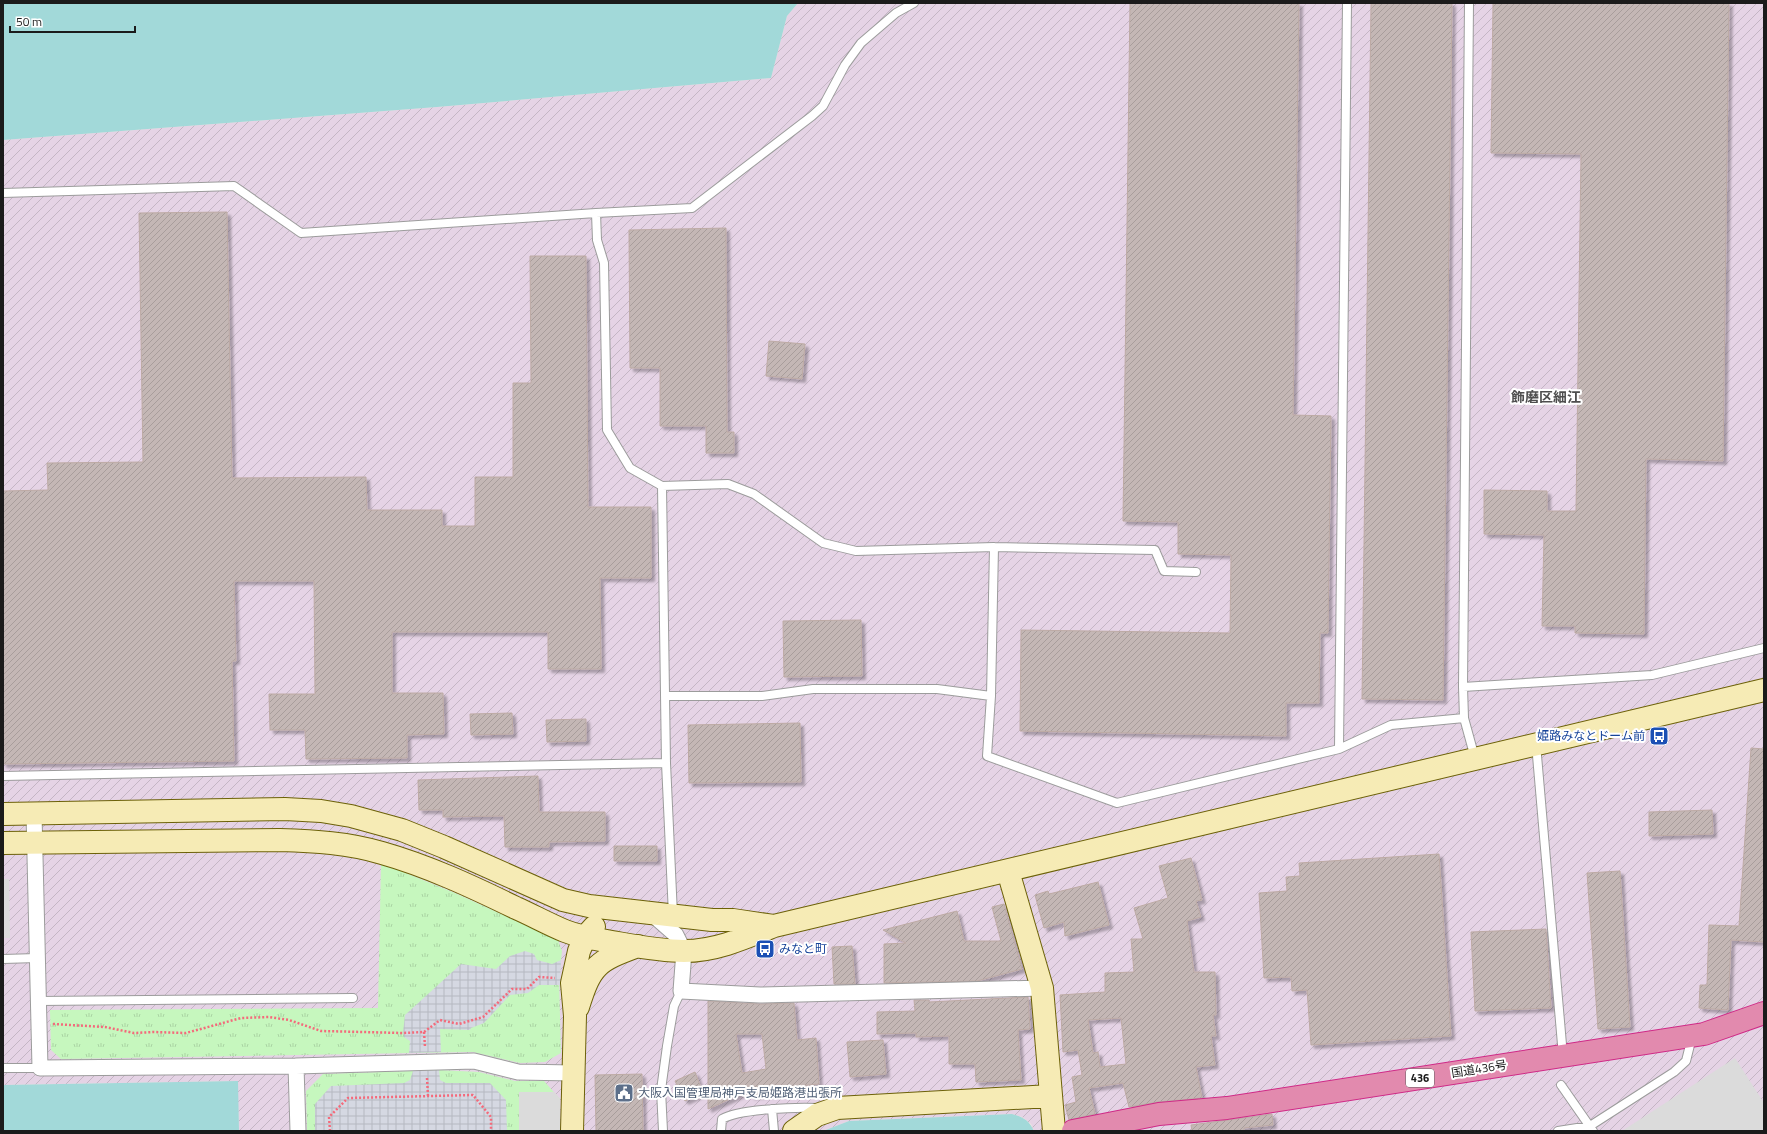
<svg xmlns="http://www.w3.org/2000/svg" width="1767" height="1134" font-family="'Titillium Web','Noto Sans JP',sans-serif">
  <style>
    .industrial { fill: url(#industrial-furrows) }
    .park { fill: url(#park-tufts) }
    .parking { fill: #dbdbdb }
    .plaza { fill: url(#plaza-grid) }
    .water { fill: #a2d9d9 }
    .building { fill: url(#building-hatch); stroke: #bdaaa4; fill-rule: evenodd; filter: url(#shadow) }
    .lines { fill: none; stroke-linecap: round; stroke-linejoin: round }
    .lane-casing { stroke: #9c9c9c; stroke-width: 10 }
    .street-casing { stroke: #9c9c9c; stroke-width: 17 }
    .secondary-casing { stroke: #6c6108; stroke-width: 24 }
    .highway-casing { stroke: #cf2a87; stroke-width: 24 }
    .path { stroke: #f46a7b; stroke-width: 2.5; stroke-dasharray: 2 2; stroke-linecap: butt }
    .lane { stroke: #fff; stroke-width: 8 }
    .street { stroke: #fff; stroke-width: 15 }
    .secondary { stroke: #f6ebb5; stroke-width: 22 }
    .highway { stroke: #e28aae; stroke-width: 22 }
    .labels { text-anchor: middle; stroke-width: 4; stroke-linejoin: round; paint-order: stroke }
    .shield { fill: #fff; stroke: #5f5f5f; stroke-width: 1 }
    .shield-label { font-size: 11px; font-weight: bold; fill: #1b1b1b }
    .transit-label { font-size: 12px; fill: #164399; stroke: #fff; text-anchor: end }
    .street-label { font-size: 12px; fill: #1b1b1b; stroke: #fff }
    .service-label { font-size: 12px; fill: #4e5e75; stroke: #fff; text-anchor: start }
    .quarter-label { font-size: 14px; font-weight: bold; fill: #4e4e4e; stroke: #fff }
  </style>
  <defs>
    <pattern id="industrial-furrows" width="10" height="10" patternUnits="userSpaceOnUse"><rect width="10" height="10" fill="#e5d3e5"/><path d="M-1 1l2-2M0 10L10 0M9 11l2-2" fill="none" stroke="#c4b5c4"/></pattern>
    <pattern id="park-tufts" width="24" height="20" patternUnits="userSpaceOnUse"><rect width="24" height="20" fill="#c6f7be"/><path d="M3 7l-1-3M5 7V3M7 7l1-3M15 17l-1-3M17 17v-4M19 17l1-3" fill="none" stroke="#aad3a3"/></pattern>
    <pattern id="plaza-grid" width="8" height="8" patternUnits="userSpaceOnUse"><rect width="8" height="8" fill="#d5d8e2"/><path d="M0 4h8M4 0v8" fill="none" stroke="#b6b9c1"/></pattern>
    <pattern id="building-hatch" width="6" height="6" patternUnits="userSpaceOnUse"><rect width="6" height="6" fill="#c4b7b5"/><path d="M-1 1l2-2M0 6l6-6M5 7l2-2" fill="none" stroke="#a89d9b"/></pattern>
    <filter id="shadow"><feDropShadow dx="3.5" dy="3.5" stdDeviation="1" flood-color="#0004"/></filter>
  </defs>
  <rect width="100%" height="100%" fill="#ede6e1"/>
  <!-- industrial -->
  <path class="industrial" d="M798,3H1764V1131H1034L1031,1124L1022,1117L1012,1114L849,1121L823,1131H239L237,1081L3,1085V140L437,107L771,78L787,16Z"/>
  <!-- park -->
  <path class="park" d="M381,863L455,893L558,940L562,951L559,978L561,1053L545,1062L520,1063L473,1052L61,1059L51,1050L50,1010L378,1008Z
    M439,1070L479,1072L515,1081H544L560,1099V1131H307L306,1091L323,1074Z"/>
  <!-- parking -->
  <path class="parking" d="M3,879H9L10,938H3Z
    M1735,1058L1764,1103V1131H1622Z
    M519,1092H554L560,1099V1131H519Z"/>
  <!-- plaza -->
  <path class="plaza" d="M525,951L534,954L537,960L541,961L552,964L561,960L560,985H539L528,993L510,995L484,1023L471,1028L470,1030L440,1029L441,1052L409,1053L410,1041L404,1037L403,1033L405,1015L461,964L496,969L510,956Z
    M439,1070L440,1080L446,1083H490L506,1100L507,1131H315V1104L331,1086L404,1083L410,1080L413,1071Z"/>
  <!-- water -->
  <path class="water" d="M3,3H798L787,16L771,78L437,107L3,140Z
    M238,1081L239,1131H3V1085Z
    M1012,1114C1023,1117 1029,1120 1034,1131H823L849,1121Z"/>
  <!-- building -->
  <path class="building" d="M1130,3H1299L1293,415L1331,416L1328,633H1320L1319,703H1286V736L1020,731L1021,630L1230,633L1231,555L1178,554V522L1123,521Z
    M1371,3H1452L1443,700L1362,699Z
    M1493,3H1729L1723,461L1646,459L1644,634L1575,633V626H1542L1544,535L1484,534V490L1547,491V511H1576L1581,154L1491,153Z
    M227,212L232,478L366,477L367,510H442V526H475V477H513V383H531L530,256H586L588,507H651V578H600L601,669H548V632H392V693H443L444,734L407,735V758L306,759L305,730H270L269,694H315L314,581H234L236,661H232L234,761L3,764V491L48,490L47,463L143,462L139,213Z
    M726,228L727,432H734V453H706V426H660V368H630L629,230Z
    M769,341L805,344L802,379L766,376Z
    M861,620L862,676L784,677L783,621Z
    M512,713L513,734L471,735L470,714Z
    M586,719V741L547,742L546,720Z
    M800,723L801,782L689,783L688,725Z
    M1751,748L1764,749V942L1731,940L1728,1010L1699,1008L1700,985H1707L1709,925L1739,926Z
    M538,776L539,812H605V841L549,842V847H505L504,816L443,817V810H419L418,780Z
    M1712,810L1713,834L1649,836V812Z
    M614,846H657V861H614Z
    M1439,854L1451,1036L1311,1045L1307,990L1292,991L1291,977L1264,978L1259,893L1287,891L1286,877L1300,876L1299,863Z
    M1191,858L1202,900L1196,901L1201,917L1187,921L1194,972H1215L1216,1015H1213L1216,1036H1211L1215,1065L1196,1067L1202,1098L1158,1102L1129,1107L1123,1083L1089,1088L1095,1114L1069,1120L1065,1105L1076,1102L1072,1077L1082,1075L1078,1050L1063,1052L1060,995L1105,992V973L1134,972L1131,939H1143L1134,908L1168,898L1159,866ZM1121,1018L1126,1064L1100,1067L1098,1052L1093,1053L1088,1020Z
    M1620,871L1630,1027L1598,1029L1587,873Z
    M1098,882L1109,925L1065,936L1064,922L1044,928L1035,895L1048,891L1049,894Z
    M1004,904L1022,969L977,981L884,983V944L906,943L883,930L957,911L964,941H1001L992,907Z
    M1546,929L1551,1008L1475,1011L1471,932Z
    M852,946L855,984H834L832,947Z
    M1028,997L1030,1029L1018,1030L1021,1080L976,1082L975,1064H949V1036L916,1037V1033L877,1034V1012L915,1011L914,1000H929V1002Z
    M708,1001L760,1004L794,1003L797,1040L816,1038L819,1084L799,1086V1091L751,1096L750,1090L708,1109ZM736,1034H762L766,1069L742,1073Z
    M883,1040L886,1074L850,1077L847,1042Z
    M695,1072L703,1093L685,1101L675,1081Z
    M642,1074L643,1131H596L595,1075Z
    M1272,1114L1273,1125L1244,1128V1131H1192L1191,1125Z"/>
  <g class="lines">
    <!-- lane casing -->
    <g class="lane-casing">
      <path id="lane" d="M1469,3L1463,687L1464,718L1475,758
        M3,193L234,186L301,233L596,213L692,208L812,116L823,106L845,65L861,43L896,13L914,3
        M596,213L597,240L604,263L607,430L630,468L662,486L728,484L754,494L823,543L856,551L994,547L1155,550L1164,571L1196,572
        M662,486L666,763L673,915
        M994,547L991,696L987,756L1117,803L1339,749L1391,725L1464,718
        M1463,687L1652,675L1764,648
        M665,696H762L813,689H937L991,696
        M1536,744L1563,1056
        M1339,749L1347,3
        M3,776L666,763
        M3,959L37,958
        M38,1001L353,998
        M3,1068H40
        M1561,1085L1593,1131
        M772,1109L774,1131
        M663,1131L661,1090L667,1046L674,1006L681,991
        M721,1131L722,1119C739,1109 796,1107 818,1108
        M1558,1131L1590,1126L1674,1072L1686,1061L1692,1037"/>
    </g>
    <!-- street casing -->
    <g class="street-casing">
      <path id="street" d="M34,814L40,1068L296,1066L474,1061L518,1072L573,1073
        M652,914L676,935L684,951L681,991L760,995L1042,988
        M296,1066L298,1131"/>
    </g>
    <!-- secondary casing -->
    <g class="secondary-casing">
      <path id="secondary" d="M3,814L285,809L321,811L351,816L402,830L444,847L563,900L589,906L712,920H733L774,926
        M3,843L280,840C314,841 349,843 382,853C428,866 473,887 516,908C532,915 548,924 565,931C580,937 596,939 612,942C635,946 660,951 684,951C716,951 745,938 774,926L1764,690
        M1008,871L1042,988L1054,1131
        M578,1007C591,965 597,961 638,946
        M572,1131L575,1016L572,983L579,951L585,937L594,927
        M794,1131L817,1115L837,1108L1050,1096"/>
    </g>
    <!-- highway casing -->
    <g class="highway-casing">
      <path id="highway" d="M1073,1131L1159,1114L1227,1108L1704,1034L1764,1013"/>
    </g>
    <!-- path -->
    <path class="path" d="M53,1024L105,1027L134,1033L154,1032L186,1033L241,1018L269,1017L289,1020L321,1031L403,1033L424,1032L440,1020L459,1024L483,1017L512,989H527L539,977L555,978
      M424,1032L425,1047
      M427,1078L428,1096
      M330,1131L329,1117L348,1098L473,1095L491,1117V1131"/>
    <!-- lane -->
    <use href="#lane" class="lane"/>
    <!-- street -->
    <use href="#street" class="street"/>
    <!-- secondary -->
    <use href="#secondary" class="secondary"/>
    <!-- highway -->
    <use href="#highway" class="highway"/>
  </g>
  <!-- icons -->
  <defs>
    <g id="bus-square" transform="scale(1)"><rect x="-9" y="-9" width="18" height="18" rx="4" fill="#1a4fb4" stroke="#fff"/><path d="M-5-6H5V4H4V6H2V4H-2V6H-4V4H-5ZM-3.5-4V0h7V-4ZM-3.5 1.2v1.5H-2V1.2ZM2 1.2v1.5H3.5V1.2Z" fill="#fff"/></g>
    <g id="civic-square" transform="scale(1)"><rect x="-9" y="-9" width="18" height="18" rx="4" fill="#5c6f8a" stroke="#fff"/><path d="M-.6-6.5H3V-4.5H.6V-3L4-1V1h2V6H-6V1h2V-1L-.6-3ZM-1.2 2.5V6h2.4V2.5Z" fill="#fff"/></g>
  </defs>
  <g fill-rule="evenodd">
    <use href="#bus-square" x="1659" y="736"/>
    <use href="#bus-square" x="765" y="949"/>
    <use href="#civic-square" x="624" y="1093"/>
  </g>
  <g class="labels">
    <!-- shield labels -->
    <rect class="shield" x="1406" y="1069" width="28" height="18" rx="3"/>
    <g class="shield-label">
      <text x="1420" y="1082">436</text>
    </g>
    <!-- transit labels -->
    <g class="transit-label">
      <text x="1645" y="740">姫路みなとドーム前</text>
      <text x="779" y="953" text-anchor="start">みなと町</text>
    </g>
    <!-- street labels -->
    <g class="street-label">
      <text transform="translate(1479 1069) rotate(-9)" y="4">国道436号</text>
    </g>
    <!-- service labels -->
    <g class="service-label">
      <text x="638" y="1097">大阪入国管理局神戸支局姫路港出張所</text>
    </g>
    <!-- quarter labels -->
    <g class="quarter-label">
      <text x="1546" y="402">飾磨区細江</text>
    </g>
  </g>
  <!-- border -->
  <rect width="1767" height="1134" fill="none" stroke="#1b1b1b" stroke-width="8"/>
  <!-- scale -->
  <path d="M10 26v6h125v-6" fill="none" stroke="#1b1b1b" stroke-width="2"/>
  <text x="16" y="26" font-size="12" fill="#1b1b1b" stroke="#ffffff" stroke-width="3" paint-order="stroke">50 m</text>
</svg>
